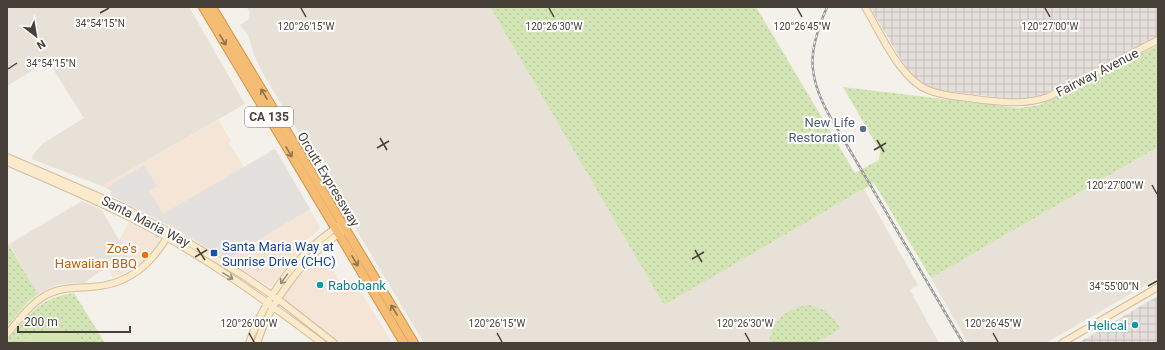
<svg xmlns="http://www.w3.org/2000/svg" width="1165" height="350" font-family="Roboto,sans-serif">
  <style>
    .residential { fill: #e8e1d8 }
    .commercial { fill: #f4e5d7 }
    .industrial { fill: url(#industrial-grid) }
    .green { fill: url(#green-dots) }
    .pitch { fill: #d4e5b5 }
    .parking { fill: #e3e0de }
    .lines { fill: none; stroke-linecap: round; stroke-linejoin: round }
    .secondary-casing { stroke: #d1be9c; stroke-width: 8 }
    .highway-casing { stroke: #d49143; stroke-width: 10 }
    .secondary { stroke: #fbebcc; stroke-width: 6 }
    .highway { stroke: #f5bd74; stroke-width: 8 }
    .rail-casing { stroke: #989898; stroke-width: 2.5 }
    .rail { stroke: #fff; stroke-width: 1; stroke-dasharray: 3; stroke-linecap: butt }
    .oneway { stroke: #8d7250 }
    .oneway2 { stroke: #988d7b }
    .ticks { fill: none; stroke: #474038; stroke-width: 1.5 }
    .service-dot { fill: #5c6f8a; stroke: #fff; stroke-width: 1.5 }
    .transit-dot { fill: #1a4fb4; stroke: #fff; stroke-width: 1.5 }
    .food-dot { fill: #e8710a; stroke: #fff; stroke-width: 1.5 }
    .culture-dot { fill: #0f9aa8; stroke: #fff; stroke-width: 1.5 }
    .labels { text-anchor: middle; stroke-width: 4; stroke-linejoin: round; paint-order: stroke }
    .shield { fill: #fff; stroke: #7e7974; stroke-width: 1 }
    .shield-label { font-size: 12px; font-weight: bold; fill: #474038 }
    .street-label { font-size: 13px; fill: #474038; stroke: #fff }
    .service-label { font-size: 13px; fill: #4e5e75; stroke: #fff; text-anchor: end }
    .transit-label { font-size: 13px; fill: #164399; stroke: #fff; text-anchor: start }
    .food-label { font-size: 13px; fill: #c56008; stroke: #fff; text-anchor: end }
    .culture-label { font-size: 13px; fill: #0d838f; stroke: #fff; text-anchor: start }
    .ticks-label { font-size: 10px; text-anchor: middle; fill: #474038; stroke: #fff; stroke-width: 4; stroke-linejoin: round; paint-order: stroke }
  </style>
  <defs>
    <pattern id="industrial-grid" width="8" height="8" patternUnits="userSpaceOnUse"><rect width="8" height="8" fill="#e4dfdb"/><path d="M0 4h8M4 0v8" fill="none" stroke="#c5c0bd"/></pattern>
    <pattern id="green-dots" width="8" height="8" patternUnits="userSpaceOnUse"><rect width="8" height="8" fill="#d4e5b5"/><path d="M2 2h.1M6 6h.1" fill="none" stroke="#b7c69c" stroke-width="1.8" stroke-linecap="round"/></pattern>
  </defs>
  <rect width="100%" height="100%" fill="#f4f0ea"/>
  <!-- residential -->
  <path class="residential" d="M7,7H189L245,104L102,186L34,160L32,159L33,155L42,144L84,118L48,61L7,86Z
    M249,7H490L664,304L864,189L918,285L910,290L939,343H816L841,329L832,315L770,334L769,343H424L262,72L254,55L248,35L240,25L248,20L250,13L247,8Z
    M1158,147V278L1046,343H968L931,278Z
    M82,201L102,210L128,256L93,276L85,283L62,284L51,287L38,294L9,244Z"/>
  <!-- commercial -->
  <path class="commercial" d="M218,120L231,141L229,143L244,167L275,149L320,227L318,231L294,249L297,255L271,287L268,286L226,259L175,229L110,195L112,191L102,186Z
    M129,222L158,237L159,242L150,255L137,266L113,278L108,268L128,256L119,241Z
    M321,254L330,266L343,287L354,280L392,343H341L285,301L284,297L287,291L300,276Z"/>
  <!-- industrial -->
  <path class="industrial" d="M870,7H1158V36L1041,96L1031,98L1012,99L940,90L928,86L920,82L907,70Z
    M1158,296V343H1078L1149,301Z"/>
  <!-- green -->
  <path class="green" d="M490,7H756L855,173L879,160L880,151L843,87L1018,108L1039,105L1048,101L1158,45V147L931,278L874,183L664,305Z
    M9,245L38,294L28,302L7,326V246Z
    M74,293L105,343H7V340C31,315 37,298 74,293Z
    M809,305C825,308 833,315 841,329L816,343H769C771,321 787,307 809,305Z"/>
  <!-- pitch -->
  <path class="pitch" d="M50,328C64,329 72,333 82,343H23L22,341L31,334Z"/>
  <!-- parking -->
  <path class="parking" d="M275,149L310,209L226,259L178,230L110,195L112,191L106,188L144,165L157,186L149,191L163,214Z"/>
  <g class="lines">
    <!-- secondary casing -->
    <g class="secondary-casing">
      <path id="secondary" d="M865,7C880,32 900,79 928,90C945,97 964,97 982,100C1006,102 1025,105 1048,97L1158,40
        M7,157L123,207L186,241L244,276L283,303L334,343
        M7,162C48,180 89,197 129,217C197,251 261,297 322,343
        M7,334C19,320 30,304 46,295C61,287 76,288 91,287C128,285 151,265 169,234
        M249,343C265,296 300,250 342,224
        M257,343C270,302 305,255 342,232
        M1062,343L1158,287"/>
    </g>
    <!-- highway casing -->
    <g class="highway-casing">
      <path id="highway" d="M203,7L404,343
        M212,7L414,343"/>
    </g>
    <!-- secondary -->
    <use href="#secondary" class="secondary"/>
    <!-- highway -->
    <use href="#highway" class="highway"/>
    <!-- rail casing -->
    <g class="rail-casing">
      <path id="rail" d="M827,7C809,49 806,72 828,113L963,343"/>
    </g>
    <!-- rail -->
    <use href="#rail" class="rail"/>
  </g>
  <!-- one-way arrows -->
  <defs><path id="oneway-shaft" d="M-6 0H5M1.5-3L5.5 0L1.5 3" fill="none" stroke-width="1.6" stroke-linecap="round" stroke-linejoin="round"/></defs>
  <g class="oneway">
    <use href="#oneway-shaft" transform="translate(223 40) rotate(59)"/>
    <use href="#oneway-shaft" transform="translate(264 94) rotate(-121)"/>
    <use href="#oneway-shaft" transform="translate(289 152) rotate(60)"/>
    <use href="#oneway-shaft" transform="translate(355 261) rotate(59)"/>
    <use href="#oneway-shaft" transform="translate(394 310) rotate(-122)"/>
  </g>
  <g class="oneway2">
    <use href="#oneway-shaft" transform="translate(228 276) rotate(32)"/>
    <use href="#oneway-shaft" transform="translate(284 279) rotate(126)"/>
  </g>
  <!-- ticks -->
  <path class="ticks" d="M301,8L306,17M549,8L554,17M797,8L802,17M1045,8L1050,17M100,13L109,8M8,69L17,63M380,138L387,150M877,140L884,152M377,148L389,141M874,150L886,143M1152,185L1157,194M197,248L205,260M695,250L702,262M195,257L207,250M692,259L704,252M1148,286L1157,281M249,333L254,342M497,333L502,342M745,333L750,342M993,333L998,342"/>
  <!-- markers -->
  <circle class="service-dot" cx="863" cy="129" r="4"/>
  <rect class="transit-dot" x="210" y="249" width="8" height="8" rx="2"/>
  <circle class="food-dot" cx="145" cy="255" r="4"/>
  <g class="culture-dot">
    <circle cx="320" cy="285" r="4"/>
    <circle cx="1135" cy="325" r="4"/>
  </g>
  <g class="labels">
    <!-- shield labels -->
    <rect class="shield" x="245" y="107" width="48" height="20" rx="3"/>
    <g class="shield-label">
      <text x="269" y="121">CA 135</text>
    </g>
    <!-- street labels -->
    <g class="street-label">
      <text transform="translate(1097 72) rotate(-27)" y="5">Fairway Avenue</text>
      <text transform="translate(329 179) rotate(59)" y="5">Orcutt Expressway</text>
      <text transform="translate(146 221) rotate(27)" y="5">Santa Maria Way</text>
    </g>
    <!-- service labels -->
    <g class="service-label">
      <text x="855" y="127">New Life<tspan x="855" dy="15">Restoration</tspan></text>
    </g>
    <!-- transit labels -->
    <g class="transit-label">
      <text x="222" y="251">Santa Maria Way at<tspan x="222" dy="15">Sunrise Drive (CHC)</tspan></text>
    </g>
    <!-- food labels -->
    <g class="food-label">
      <text x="137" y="253">Zoe's<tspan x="137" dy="15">Hawaiian BBQ</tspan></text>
    </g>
    <!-- culture labels -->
    <g class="culture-label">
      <text x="328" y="290">Rabobank</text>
      <text x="1127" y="330" text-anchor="end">Helical</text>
    </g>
  </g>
  <g class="ticks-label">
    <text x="100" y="27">34°54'15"N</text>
    <text x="306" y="30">120°26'15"W</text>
    <text x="554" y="30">120°26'30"W</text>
    <text x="802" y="30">120°26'45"W</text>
    <text x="1050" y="30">120°27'00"W</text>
    <text x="51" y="67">34°54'15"N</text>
    <text x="1115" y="189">120°27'00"W</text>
    <text x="1114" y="290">34°55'00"N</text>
    <text x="249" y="327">120°26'00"W</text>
    <text x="497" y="327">120°26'15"W</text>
    <text x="745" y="327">120°26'30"W</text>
    <text x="993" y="327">120°26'45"W</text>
  </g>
  <!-- border -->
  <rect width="1165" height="350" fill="none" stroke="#474038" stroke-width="16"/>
  <!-- north arrow -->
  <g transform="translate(36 36) rotate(149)" stroke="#ffffff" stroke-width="3" paint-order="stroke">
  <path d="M0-3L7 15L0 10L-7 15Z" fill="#474038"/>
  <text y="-6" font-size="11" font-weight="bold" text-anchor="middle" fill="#474038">N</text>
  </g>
  <!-- scale -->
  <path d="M18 326v6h112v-6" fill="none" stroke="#474038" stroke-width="2"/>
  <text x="24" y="326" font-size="12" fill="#474038" stroke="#ffffff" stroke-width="3" paint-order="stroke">200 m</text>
</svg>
